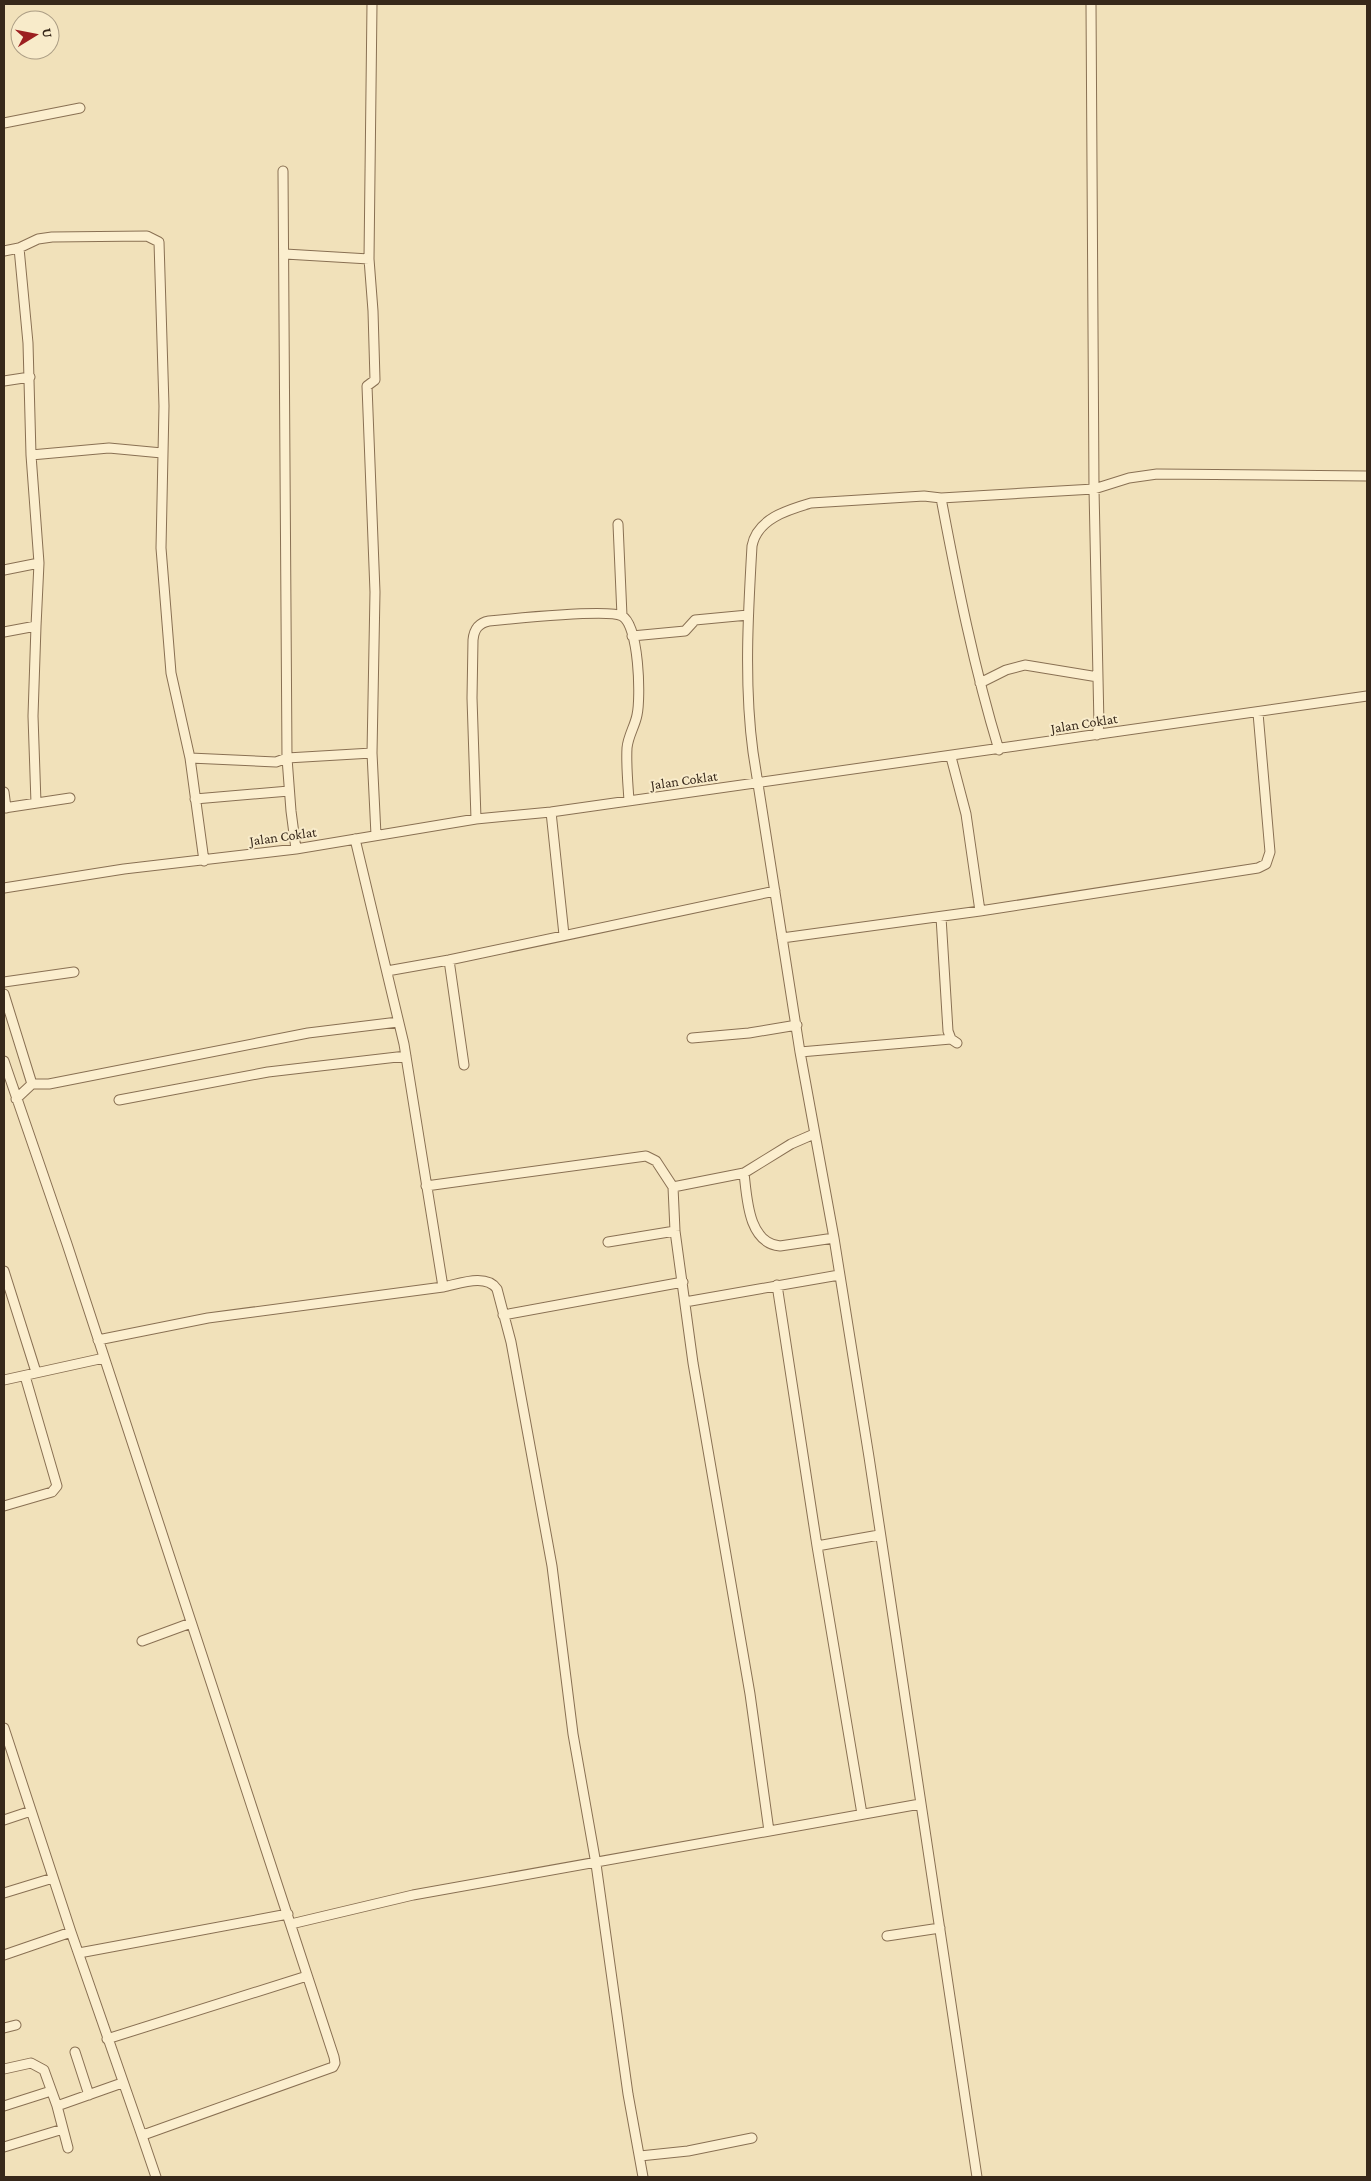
<svg xmlns="http://www.w3.org/2000/svg" width="1371" height="2181" font-family="'Crimson Pro',serif">
  <style>
    .lines { fill: none; stroke-linecap: round; stroke-linejoin: round }
    .minor-casing { stroke: #897053; stroke-width: 11 }
    .minor { stroke: #fbeece; stroke-width: 9 }
    .labels { text-anchor: middle; stroke-width: 4; stroke-linejoin: round; paint-order: stroke }
    .street-label { font-size: 14px; fill: #37281a; stroke: #f8ebca }
  </style>
  <rect width="100%" height="100%" fill="#f1e1ba"/>
  <g class="lines">
    <!-- minor casing -->
    <g class="minor-casing">
      <path id="minor" d="M372,4L369,259L373,311L375,380L367,386L375,592L372,753L376,835
        M1091,4L1094,489L1099,725L1097,735
        M4,123L80,108
        M283,171L287,758L291,811L296,849
        M19,248L38,239L52,237L147,236L159,242L164,406L161,548L171,673L190,758L204,861
        M4,251L19,248L28,343L31,455L39,563L36,626L4,632
        M285,254L369,259
        M4,381L30,377
        M31,455L109,448L162,453
        M941,498L924,496L811,503C787,510 757,519 752,546C748,614 744,685 753,752L800,1052L834,1238L869,1457L977,2177
        M618,524L622,616
        M4,570L39,563
        M36,626L33,716L36,803
        M632,636L685,631L695,620L748,615
        M980,683L1006,670L1025,665L1098,677
        M999,750C974,668 957,583 941,498L1094,489L1129,478L1157,474L1367,476
        M190,758L276,762L287,758L372,753
        M4,792L6,808
        M195,799L289,791
        M4,808L70,798
        M551,812L564,935
        M476,819L472,698L473,640C474,630 478,623 489,621C509,619 609,609 622,616C639,625 641,697 637,715C635,726 628,736 627,748C626,765 628,784 629,801
        M355,839L404,1044L443,1287C459,1284 486,1273 497,1289L511,1342L552,1566L573,1734L596,1864L628,2094L643,2177
        M4,888L124,869L296,849L476,819L551,812L1367,696
        M980,911L1258,868L1266,864L1270,852L1258,713
        M941,917L948,1031L951,1039L957,1043
        M782,938L980,911L966,814L951,757
        M449,960L464,1065
        M387,971L449,960L775,891
        M4,982L74,972
        M4,994L32,1084L16,1099
        M692,1038L749,1033L797,1025
        M800,1052L951,1039
        M4,1061L67,1244L334,2057L335,2063L333,2067L146,2134L141,2133L71,1932L4,1728
        M32,1084H49L308,1033L398,1022
        M119,1100L268,1072L406,1056
        M744,1173C747,1198 748,1243 780,1246L834,1238
        M426,1186L646,1156L656,1161L673,1187L675,1231L693,1363L750,1694L769,1831
        M673,1187L744,1173L791,1144L814,1134
        M608,1242L675,1231
        M4,1271L36,1372
        M777,1285L817,1546L862,1814
        M685,1302L839,1275
        M503,1315L683,1282
        M98,1340L208,1318L443,1287
        M4,1380L104,1358
        M4,1506L52,1492L57,1486L25,1376
        M817,1546L879,1535
        M142,1641L191,1623
        M4,1820L31,1811
        M4,1893L53,1878
        M291,1924L413,1895L920,1804
        M887,1936L940,1928
        M79,1953L288,1914
        M4,1955L71,1932
        M4,2028L16,2025
        M107,2039L307,1976
        M75,2052L89,2095
        M4,2069L31,2063L44,2070L57,2106L68,2148
        M4,2106L51,2091
        M57,2106L122,2083
        M141,2133L156,2177
        M4,2147L63,2129
        M640,2156L688,2151L752,2138"/>
    </g>
    <!-- minor -->
    <use href="#minor" class="minor"/>
  </g>
  <g class="labels">
    <!-- street labels -->
    <g class="street-label">
      <text transform="translate(1084 723) rotate(-9)" y="5">Jalan Coklat</text>
      <text transform="translate(684 780) rotate(-8)" y="5">Jalan Coklat</text>
      <text transform="translate(283 836) rotate(-8)" y="5">Jalan Coklat</text>
    </g>
  </g>
  <!-- border -->
  <rect width="1371" height="2181" fill="none" stroke="#37281a" stroke-width="10"/>
  <!-- north arrow -->
  <g transform="translate(35 35) rotate(80)"><circle r="24" fill="#f8ebca" stroke="#ab9d84"/>
  <path d="M0-4L9 19L0 12L-9 19Z" fill="#9c1f20"/>
  <text y="-8" font-size="14" font-weight="bold" text-anchor="middle" fill="#37281a">U</text>
  </g>
</svg>
